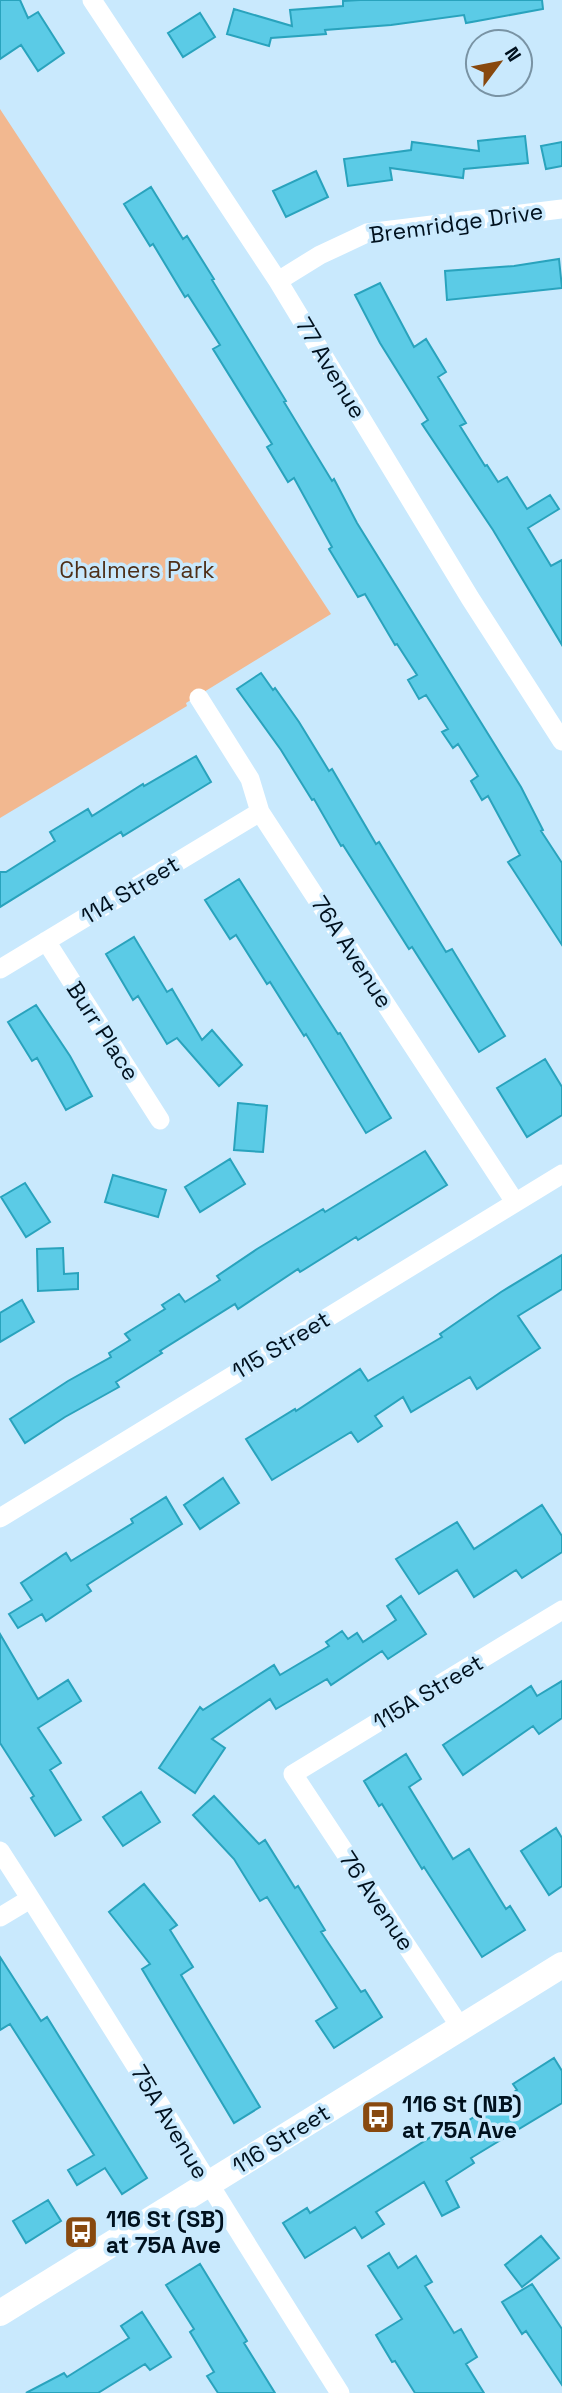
<svg xmlns="http://www.w3.org/2000/svg" width="562" height="2393" font-family="'Space Grotesk',sans-serif">
  <style>
    .green { fill: #f2b890 }
    .building { fill: #5bcbe6; stroke: #29a3bd; stroke-width: 2 }
    .lines { fill: none; stroke-linecap: round; stroke-linejoin: round }
    .street { stroke: #fff; stroke-width: 19 }
    .secondary { stroke: #fff; stroke-width: 26 }
    .labels { text-anchor: middle; stroke-width: 7; stroke-linejoin: round; paint-order: stroke }
    .street-label { font-size: 23px; fill: #00111e; stroke: #c9e9fd }
    .park-label { font-size: 23px; fill: #4e2f18; stroke: #c9e9fd }
    .poi-label { font-size: 23px; font-weight: bold; fill: #00111e; stroke: #c9e9fd; text-anchor: start }
  </style>
  <rect width="100%" height="100%" fill="#c9e9fd"/>
  <!-- green -->
  <path class="green" d="M0,109L331,614L186,703L187,706L0,818Z"/>
  <!-- building -->
  <path class="building" d="M0,0H20L28,18L38,12L64,53L38,71L21,45L0,59Z
    M360,0H542L543,9L466,23L464,15L391,25L325,30L326,34L271,38L269,46L227,34L234,9L292,26L290,10L343,6V1Z
    M200,13L215,37L183,57L168,33Z
    M525,136L528,163L464,169L463,178L390,168L392,180L348,186L344,159L411,150L412,142L479,151L478,141Z
    M562,142V166L546,169L541,146Z
    M316,171L328,197L286,217L273,191Z
    M151,187L183,239L187,236L214,279L212,280L286,401L284,402L332,481L334,479L357,523L521,787L543,830L541,831L562,863V945L508,862L520,855L488,796L482,800L471,781L478,776L458,744L453,748L442,732L448,729L426,695L419,699L408,680L417,675L397,644L395,645L365,594L358,597L329,549L332,547L294,478L288,482L267,447L272,444L213,349L220,345L188,295L185,297L153,244L150,246L124,204Z
    M559,259L562,288L447,300L445,271L514,266Z
    M380,283L414,347L426,339L446,372L438,377L466,423L460,426L485,466L487,465L498,482L507,477L527,509L550,495L559,509L528,528L551,566L562,560V645L493,530L422,424L428,420L380,343L355,295Z
    M261,673L273,690L275,688L299,722L329,771L332,769L376,844L379,842L446,952L452,949L505,1036L479,1052L412,947L409,949L343,845L341,846L314,799L312,800L281,750L237,689Z
    M196,756L211,782L123,836L121,832L0,907V872H6L55,841L50,832L88,809L92,816L143,784L144,786Z
    M239,879L338,1034L340,1033L391,1118L366,1133L306,1034L304,1036L270,982L267,984L236,935L230,939L205,900Z
    M134,937L167,992L172,989L202,1040L212,1030L242,1065L219,1086L177,1038L167,1044L138,996L133,1000L106,954Z
    M36,1005L70,1056L92,1096L66,1110L37,1058L32,1061L8,1022Z
    M545,1059L562,1087V1115L527,1137L497,1088Z
    M238,1103L267,1106L263,1152L234,1150Z
    M425,1151L447,1185L358,1240L356,1237L300,1272L298,1269L238,1309L235,1304L160,1351L162,1353L116,1382L119,1387L65,1417L25,1443L10,1419L68,1381L111,1357L109,1353L130,1340L125,1334L165,1309L162,1305L179,1294L185,1302L220,1280L217,1276L257,1249L323,1209L325,1212Z
    M230,1159L245,1184L200,1212L185,1187Z
    M113,1175L166,1190L158,1217L105,1202Z
    M25,1183L50,1222L26,1237L1,1197Z
    M63,1248L64,1274L78,1273V1289L38,1291L37,1249Z
    M562,1255V1289L518,1316L540,1348L477,1389L470,1377L411,1412L403,1397L375,1416L382,1426L358,1442L351,1432L272,1480L246,1439L295,1409L296,1411L360,1369L368,1381L442,1337L440,1334L501,1292Z
    M22,1300L34,1322L0,1342V1313Z
    M223,1478L239,1503L200,1529L184,1505Z
    M166,1497L182,1524L87,1585L91,1591L46,1621L42,1614L18,1628L9,1614L32,1600L21,1583L66,1553L71,1561L133,1523L131,1519Z
    M542,1505L562,1536V1552L522,1578L516,1570L474,1597L457,1570L419,1594L396,1559L457,1522L474,1549Z
    M401,1596L426,1634L388,1659L382,1651L331,1685L327,1679L276,1709L270,1699L212,1739L225,1748L195,1793L159,1768L200,1707L203,1710L274,1665L280,1675L329,1646L326,1642L342,1631L348,1639L357,1633L363,1642L396,1620L387,1606Z
    M0,1634L38,1699L68,1680L81,1701L38,1728L61,1763L50,1770L81,1820L55,1836L31,1798L34,1796L0,1743Z
    M562,1681V1718L539,1734L533,1726L463,1775L443,1745L531,1686L537,1696Z
    M406,1754L421,1779L409,1787L453,1859L469,1849L506,1909L510,1906L525,1930L482,1957L424,1867L422,1869L382,1804L379,1806L364,1781Z
    M141,1792L160,1822L123,1846L103,1817Z
    M214,1796L259,1844L265,1840L295,1888L298,1886L325,1930L321,1932L361,1992L365,1990L382,2017L334,2048L316,2021L337,2008L267,1897L260,1901L234,1859L193,1815Z
    M556,1828L562,1838V1886L549,1895L521,1851Z
    M144,1884L177,1925L170,1930L193,1967L181,1975L260,2107L234,2123L142,1969L150,1964L109,1912Z
    M0,1957L41,2021L47,2017L147,2178L122,2194L105,2168L77,2185L68,2170L94,2155L10,2024L0,2030Z
    M554,2058L562,2071V2103L471,2158L474,2163L446,2181L459,2207L442,2216L424,2182L376,2212L384,2224L362,2238L355,2227L305,2258L283,2223L307,2208L310,2213L450,2125L453,2130L517,2090L513,2084Z
    M48,2200L61,2221L26,2243L13,2221Z
    M541,2236L559,2258L522,2287L505,2265Z
    M389,2253L398,2268L416,2256L432,2282L425,2286L454,2333L461,2329L477,2357L466,2364L484,2393H415L395,2361L392,2362L376,2335L402,2319L368,2266Z
    M200,2264L247,2341L244,2343L275,2393H218L207,2376L214,2372L190,2332L194,2329L166,2285Z
    M532,2284L562,2329V2385L526,2331L522,2334L502,2302Z
    M142,2312L171,2357L150,2370L145,2364L98,2393H26L64,2373L67,2377L129,2338L121,2326Z"/>
  <g class="lines">
    <!-- street -->
    <path class="street" d="M92,0L278,281L470,598L562,741
      M278,281L320,255L367,233L562,209
      M199,698L250,779L260,812L515,1202
      M46,941L160,1120
      M0,969L260,812
      M0,1518L562,1174
      M0,1851C116,2031 226,2213 340,2393
      M0,1917L30,1899
      M461,2028L293,1774L562,1610"/>
    <!-- secondary -->
    <path class="secondary" d="M0,2313L562,1965"/>
  </g>
  <!-- icons -->
  <defs>
    <g id="bus-square" transform="scale(1.75)"><rect x="-9" y="-9" width="18" height="18" rx="4" fill="#88490f" stroke="#c9e9fd"/><path d="M-5-6H5V4H4V6H2V4H-2V6H-4V4H-5ZM-3.5-4V0h7V-4ZM-3.5 1.2v1.5H-2V1.2ZM2 1.2v1.5H3.5V1.2Z" fill="#fff"/></g>
  </defs>
  <g fill-rule="evenodd">
    <use href="#bus-square" x="378" y="2117"/>
    <use href="#bus-square" x="81" y="2232"/>
  </g>
  <g class="labels">
    <!-- street labels -->
    <g class="street-label">
      <text transform="translate(456 223) rotate(-8)" y="8">Bremridge Drive</text>
      <text transform="translate(331 368) rotate(59)" y="8">77 Avenue</text>
      <text transform="translate(130 890) rotate(-31)" y="8">114 Street</text>
      <text transform="translate(352 952) rotate(57)" y="8">76A Avenue</text>
      <text transform="translate(103 1031) rotate(57)" y="8">Burr Place</text>
      <text transform="translate(281 1345) rotate(-31)" y="8">115 Street</text>
      <text transform="translate(428 1692) rotate(-31)" y="8">115A Street</text>
      <text transform="translate(377 1901) rotate(56)" y="8">76 Avenue</text>
      <text transform="translate(170 2122) rotate(59)" y="8">75A Avenue</text>
      <text transform="translate(281 2139) rotate(-32)" y="8">116 Street</text>
    </g>
    <!-- park labels -->
    <g class="park-label">
      <text x="137" y="578">Chalmers Park</text>
    </g>
    <!-- poi labels -->
    <g class="poi-label">
      <text x="402" y="2112">116 St (NB)<tspan x="402" dy="26">at 75A Ave</tspan></text>
      <text x="106" y="2227">116 St (SB)<tspan x="106" dy="26">at 75A Ave</tspan></text>
    </g>
  </g>
  <!-- north arrow -->
  <g transform="translate(499 63) rotate(58)"><circle r="33" fill="#c9e9fd" stroke="#7993a4" stroke-width="2"/>
  <path d="M0-5L12 26L0 18L-12 26Z" fill="#88490f"/>
  <text y="-10" font-size="19" font-weight="bold" text-anchor="middle" fill="#00111e">N</text>
  </g>
</svg>
